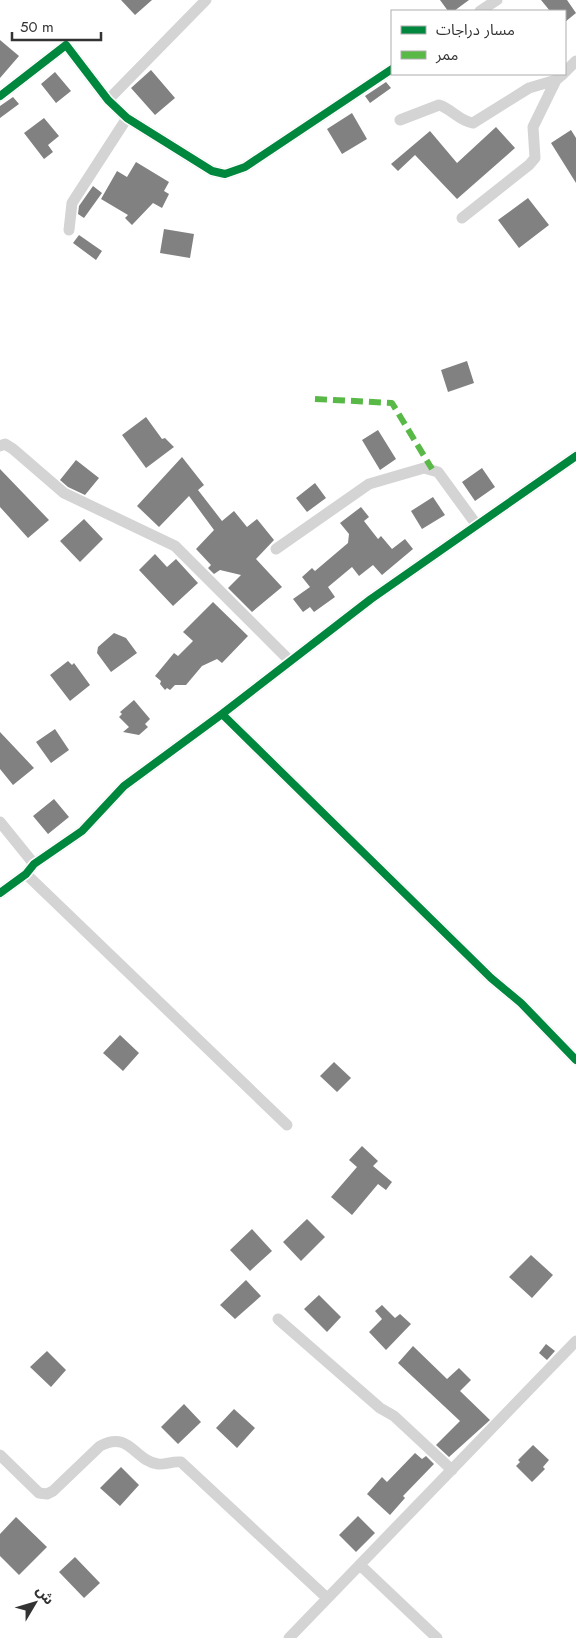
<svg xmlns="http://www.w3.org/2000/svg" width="576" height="1638" font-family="Jost,'Noto Sans Arabic',sans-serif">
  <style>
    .building { fill: #818181 }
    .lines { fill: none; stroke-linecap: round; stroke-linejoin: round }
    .street { stroke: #d4d4d4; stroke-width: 11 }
    .quiet { stroke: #58b947; stroke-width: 6; stroke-dasharray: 12 6; stroke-linecap: butt }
    .cycleway-casing { stroke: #fff; stroke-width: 11 }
    .cycleway { stroke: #00873e; stroke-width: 8 }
  </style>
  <rect width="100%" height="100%" fill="#fff"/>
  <!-- building -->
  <path class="building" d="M121,0H152L135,15Z
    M440,0H469L454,11H448Z
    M541,0H567L576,13L565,22V11H550Z
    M0,40L19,56L0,78Z
    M151,70L175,98L155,115L131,88Z
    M55,72L71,91L56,103L41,84Z
    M386,82L391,88L370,103L365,96Z
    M13,97L19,104L0,118V106Z
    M352,113L367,139L342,154L327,129Z
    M44,118L59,136L48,145L53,152L44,159L24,133Z
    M496,127L515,148L457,199L415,155L398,171L391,164L430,131L457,163Z
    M571,130L576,138V183L551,143Z
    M136,162L169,182L164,191L169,194L162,208L153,203L132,225L125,218L128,215L101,199L117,171L127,177Z
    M93,186L102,193L84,218L78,214L79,206Z
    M528,198L549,225L519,248L498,220Z
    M164,229L194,234L190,258L160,253Z
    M79,235L102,251L96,260L73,243Z
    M467,361L474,383L448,392L441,370Z
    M146,417L162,439L165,438L174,447L146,468L122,435Z
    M378,430L396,459L380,470L362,440Z
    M182,457L204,485L198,490L222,521L234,511L247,527L257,519L274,540L256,559L282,587L252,612L228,588L241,575L220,570L214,574L208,568L211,565L196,549L214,530L189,496L159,527L137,506Z
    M76,460L99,478L85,495L68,487L60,480Z
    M482,468L495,487L475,501L462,482Z
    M0,469L49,520L28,538L0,507Z
    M315,483L326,498L307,512L296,498Z
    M433,497L445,515L422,529L411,511Z
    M361,507L369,517L364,521L378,539L381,536L392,549L405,539L413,549L382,575L373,565L359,576L352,567L328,587L335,597L314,612L310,607L303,612L293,599L310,587L302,577L312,568L315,571L348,543L349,534L340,523Z
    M84,519L103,539L80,562L60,541Z
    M155,554L167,567L176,559L198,583L173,606L139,570Z
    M213,602L248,636L222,663L217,659L202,666L186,685H175L170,690L167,688L165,690L160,684L161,681L155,676L174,653L178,656L193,641L183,632Z
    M114,633L126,638L137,653L111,672L97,653L98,647Z
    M68,661L72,665L74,663L90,685L70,701L50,675Z
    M134,700L150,719L145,724L148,727L139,735L123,732L129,727L119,717L122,714L120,712Z
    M55,729L69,750L51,763L36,742Z
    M0,732L34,768L13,785L0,769Z
    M54,799L69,817L48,834L33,816Z
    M120,1035L139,1053L123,1071L103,1053Z
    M334,1062L351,1078L337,1092L320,1076Z
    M362,1146L378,1161L373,1166L392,1182L386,1190L378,1184L352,1215L331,1197L357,1167L349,1160Z
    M307,1219L325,1237L301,1261L283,1242Z
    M252,1229L272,1251L250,1271L230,1250Z
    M531,1255L553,1275L532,1298L509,1277Z
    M246,1280L261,1296L235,1319L220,1305Z
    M319,1295L341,1317L327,1332L304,1309Z
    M382,1305L395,1318L400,1314L411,1324L386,1350L369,1332L382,1319L375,1311Z
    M546,1344L555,1351L547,1360L539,1353Z
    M413,1346L447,1379L459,1368L471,1380L460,1391L490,1420L449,1457L436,1445L460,1421L398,1363Z
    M47,1351L66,1370L51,1387L30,1367Z
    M184,1404L201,1422L178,1444L161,1427Z
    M234,1409L255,1428L237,1448L216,1428Z
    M533,1445L549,1460L543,1467L545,1469L532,1482L516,1466L520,1462L518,1460Z
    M415,1453L422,1459L426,1456L434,1464L403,1496L405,1498L390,1515L367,1494L382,1477L387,1482Z
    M121,1467L139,1485L120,1506L100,1488Z
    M358,1516L375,1533L356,1552L339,1535Z
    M16,1517L47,1547L19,1575L0,1556V1534Z
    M75,1557L100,1583L84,1598L59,1572Z"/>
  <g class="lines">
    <!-- street -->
    <path class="street" d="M480,11L497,0
      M565,72L576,61
      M0,96L66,45L108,100L127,118L212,171L225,174L245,167L392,69
      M108,100L206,0
      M400,120L439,105C452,109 459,121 473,123L529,88L556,80
      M462,218L529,165L535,158L533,127L556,80L563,74
      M69,230L72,203L127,118
      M0,446L5,444L13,449L64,493L175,546L289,660
      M276,549L369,484L424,468L438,472L476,524
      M222,714L491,978L521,1003L576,1060
      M0,822L34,864
      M26,874L287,1125
      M0,893L26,874L34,864L82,831L124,786L222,714L371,599L576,456
      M278,1319L380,1408L394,1416L452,1470
      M0,1455L39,1493L47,1494L53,1491L100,1446C130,1430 134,1461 158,1464C165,1465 172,1461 181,1462L327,1598
      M360,1565L437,1638
      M289,1638L576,1341"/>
    <!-- quiet -->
    <path class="quiet" d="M315,399L392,403L432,469"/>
    <!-- cycleway casing -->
    <g class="cycleway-casing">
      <path id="cycleway" d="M0,96L66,45L108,100L127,118L212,171L225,174L245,167L392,69
        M222,714L491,978L521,1003L576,1060
        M0,893L26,874L34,864L82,831L124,786L222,714L371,599L576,456"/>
    </g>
    <!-- cycleway -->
    <use href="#cycleway" class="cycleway"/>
  </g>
  <!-- legend -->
  <rect x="391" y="10" width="175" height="65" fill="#ffffff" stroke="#adadad"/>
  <rect x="401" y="26" width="25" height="8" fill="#00873e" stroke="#adadad"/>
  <text x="436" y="35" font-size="15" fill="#333333">مسار دراجات</text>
  <rect x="401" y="51" width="25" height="8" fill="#58b947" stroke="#adadad"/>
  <text x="436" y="60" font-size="15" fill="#333333">ممر</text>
  <!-- north arrow -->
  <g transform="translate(35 1603) rotate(52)" stroke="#ffffff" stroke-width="4" paint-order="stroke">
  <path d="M0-4L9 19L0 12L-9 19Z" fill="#333333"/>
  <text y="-8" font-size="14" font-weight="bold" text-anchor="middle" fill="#333333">ش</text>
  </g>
  <!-- scale -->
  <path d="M12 32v8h89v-8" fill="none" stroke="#333333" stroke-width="2.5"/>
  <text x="20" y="32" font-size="15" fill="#333333" stroke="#ffffff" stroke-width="4" paint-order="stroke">50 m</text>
</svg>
